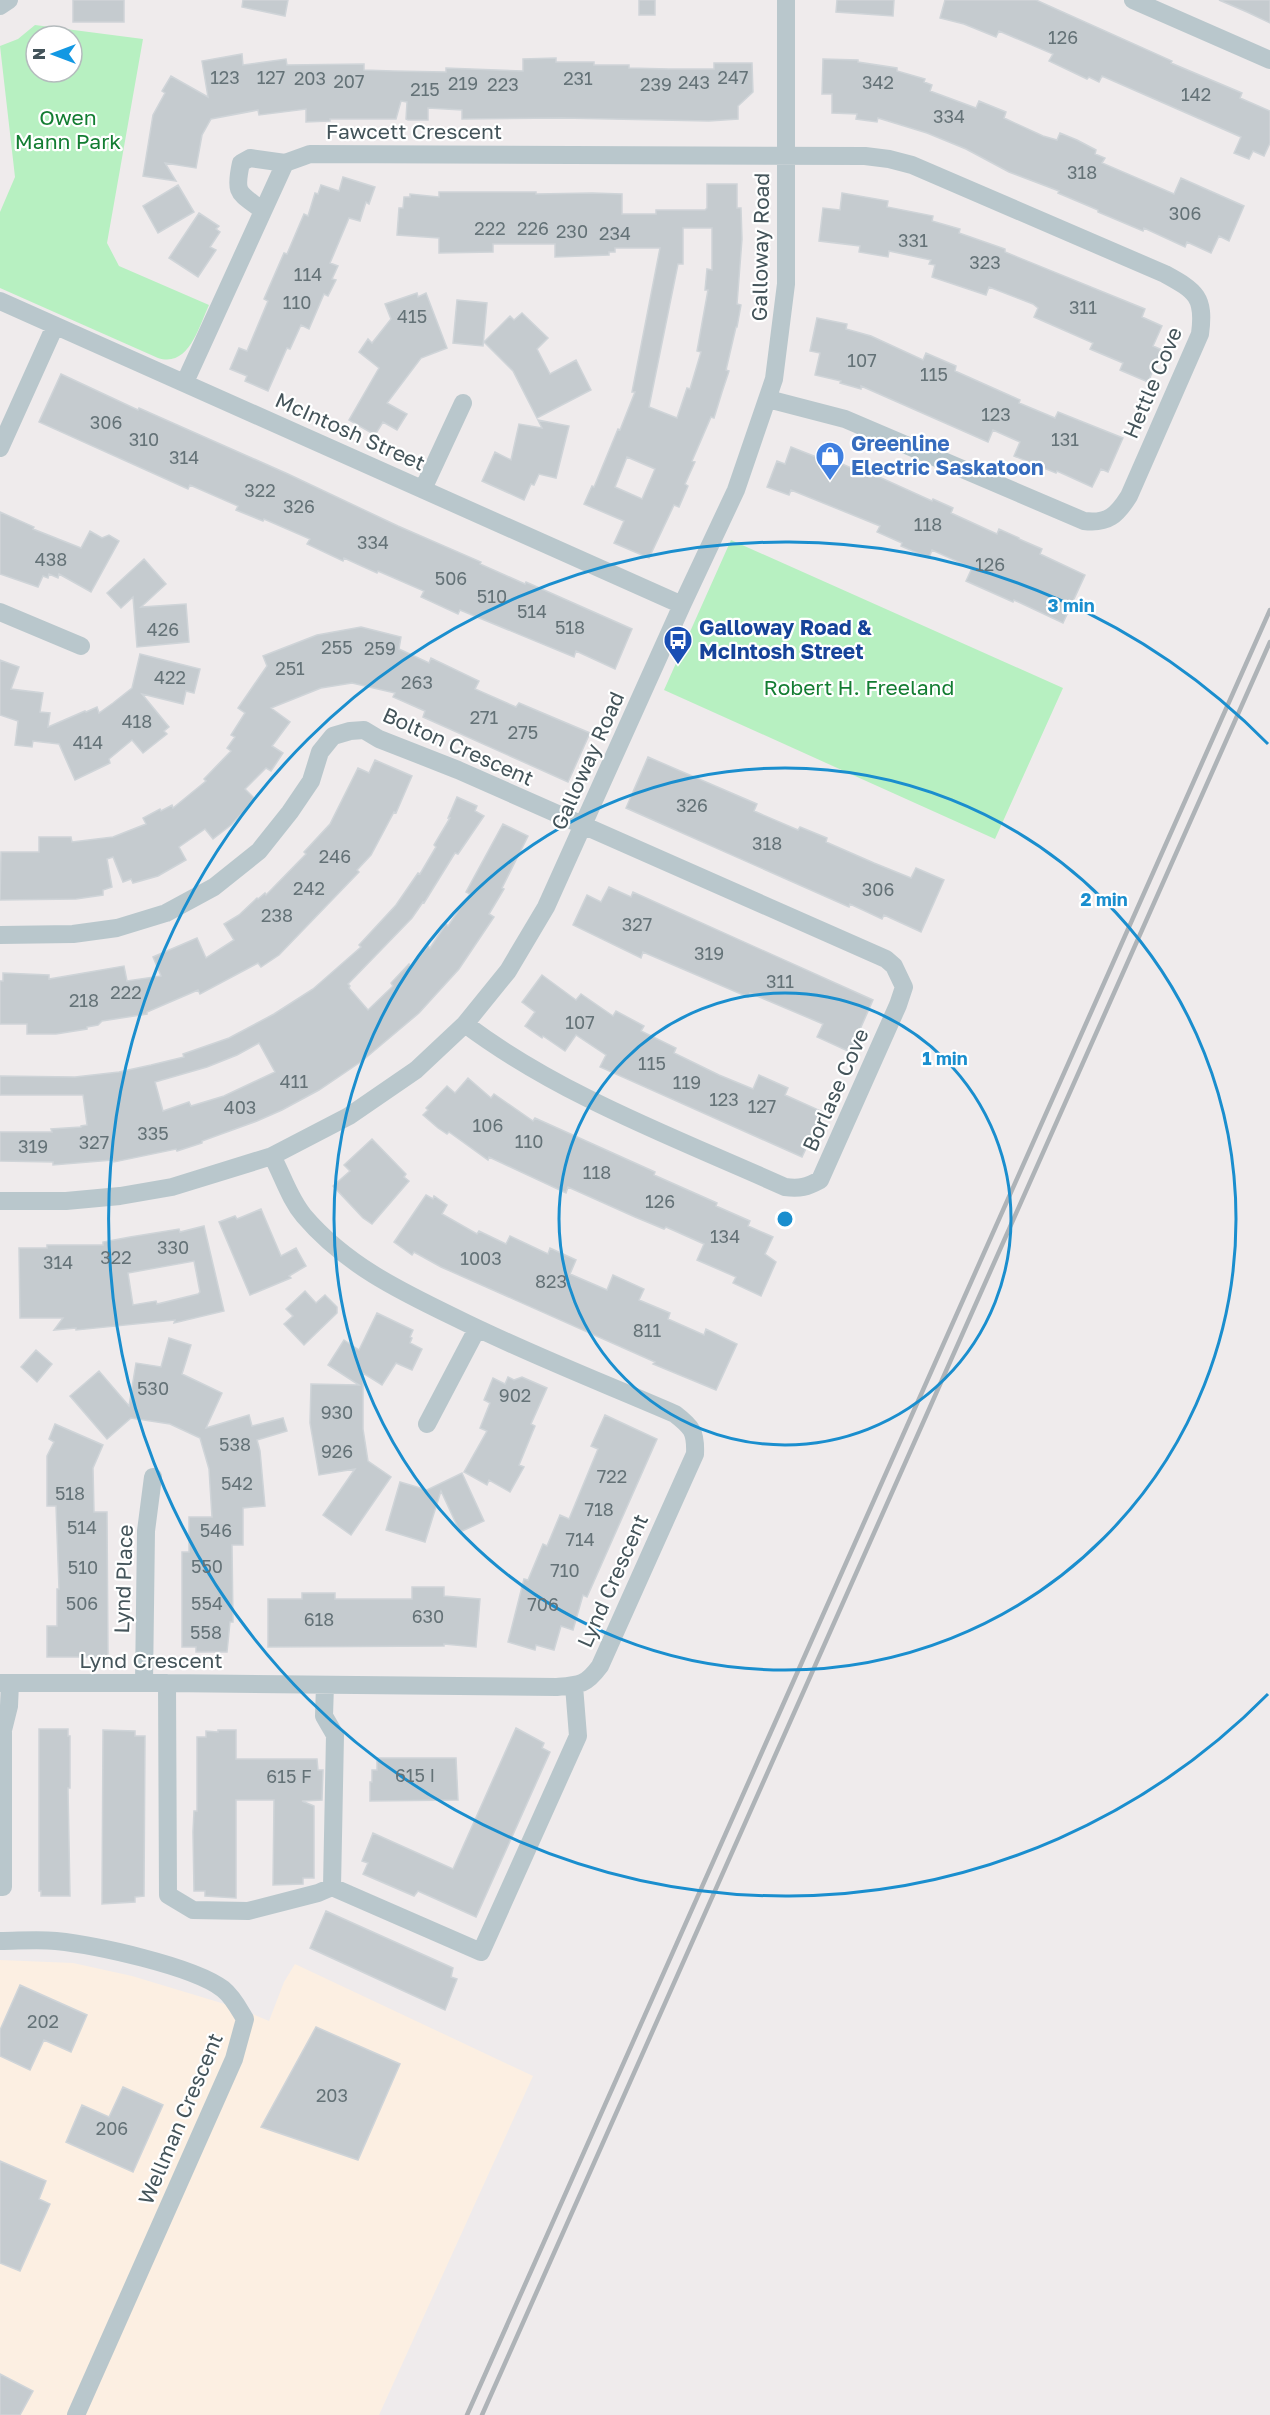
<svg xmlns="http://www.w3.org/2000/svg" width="1270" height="2415" font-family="'Golos Text',sans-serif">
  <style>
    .commercial { fill: #fcefe2 }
    .green { fill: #b7f0c1; fill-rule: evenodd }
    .building { fill: #c5cbcf; stroke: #cfd4d8; stroke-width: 1.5; fill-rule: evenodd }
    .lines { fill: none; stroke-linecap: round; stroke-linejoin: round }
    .minor { stroke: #b9c7cc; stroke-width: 18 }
    .rail { stroke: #aeb3b7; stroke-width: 4.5 }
    .ring { fill: none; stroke: #1a8ece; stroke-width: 3 }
    .labels { text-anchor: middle; stroke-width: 4.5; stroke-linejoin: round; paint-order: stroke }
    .number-label { font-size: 18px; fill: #647277 }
    .park-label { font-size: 21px; fill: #137d32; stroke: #fff }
    .street-label { font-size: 21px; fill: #44545a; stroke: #fff }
    .shop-label { font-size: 21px; font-weight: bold; fill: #366cbe; stroke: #fff; text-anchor: start }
    .transit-label { font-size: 21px; font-weight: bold; fill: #164399; stroke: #fff; text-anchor: start }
    .centre { fill: #1a8ece; stroke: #fff; stroke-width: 3 }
    .ring-label { font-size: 18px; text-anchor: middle; font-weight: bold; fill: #1a8ece; stroke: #fff; stroke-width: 4.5; stroke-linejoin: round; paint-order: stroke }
  </style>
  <rect width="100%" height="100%" fill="#efebec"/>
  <!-- commercial -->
  <path class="commercial" d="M0,1960L73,1963L132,1976L238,2008L269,2021L284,1982L295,1964L533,2076L379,2415H0Z"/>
  <!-- green -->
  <path class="green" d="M35,25L143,39L107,243L119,266L209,305C199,326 189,368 158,358L0,288V212L15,177L0,46L18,39ZM36,36H72V72H36Z
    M731,540L1063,688L995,839L664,690Z"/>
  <!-- building -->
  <path class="building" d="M73,0H124V22H73Z
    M243,0H288L285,16L242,7Z
    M639,0H655V15H639Z
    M837,0H894L893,16L836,12Z
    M945,0H1036L1172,61L1171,63L1242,93L1240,98L1270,111V143L1264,156L1253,151L1249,159L1234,153L1241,137L1102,76L1099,82L1089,77L1087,79L1049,61L1053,54L999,31L996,37L964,24L940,18Z
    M1219,0H1270V23L1247,12Z
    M242,54L243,65L286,59L287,65L364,64V70L393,71L446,72V68L523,71V59L556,58V62H594V65H629V68L669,69H714V63H752L753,92L738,106V119L709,121L562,118L462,119V110L428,108V120H408L406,119L407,102L401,101L396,119H330V121L306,122V109L259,115L258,110L211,119L202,135L196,168L165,163L176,181L143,176L153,115L165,93L162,91L171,76L208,97L202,61Z
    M823,59L858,60V62L897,68V71L925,79L924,82L932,85L930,91L976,108L979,101L1006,112L1004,118L1043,136L1057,140L1060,133L1077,140L1096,150L1095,154L1105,158L1102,163L1174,194L1181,178L1244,206L1229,241L1219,236L1211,253L1187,242L1185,247L1144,228L1143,231L1098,212V210L1058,193L1059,191L1009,172L966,149L927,133L878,118L877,122L856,119L857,114L832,113V94H822Z
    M343,177L375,187L369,204L366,202L360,221L349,218L330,263L338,266L332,279L336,280L328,296L324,294L309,329L301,325L290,349L287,348L268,391L245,381L247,376L230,369L239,348L247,351L268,301L264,299L284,253L287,254L304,214L308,216L315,193L318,194L321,185L339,191Z
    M707,184H737V208H741L742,239L737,304L741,305L737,327H736L726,370L729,371L722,392L714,418L711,417L692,461L695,462L685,484L688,486L679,507L674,505L649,558L614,543L624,521L584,504L592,486L594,487L618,429L620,430L635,392H632L660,248H615V252H609V255L555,257V244H493V252L439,253V238L397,235L399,208H403L404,197H410V194L439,197V192H536V194L592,193L622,194V214H656V210H705L707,208ZM683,228H712V270L707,269L705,290H708L697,351L701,352L690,389L687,388L677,418L649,407L678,264H683ZM627,457L655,469L642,499L615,487Z
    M178,185L194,212L158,233L143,206Z
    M842,193L888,201L887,207L933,216L932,221L960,229L959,233L1005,249V252L1145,309L1142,317L1162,326L1153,346L1162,350L1148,382L1120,370L1123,363L1090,349L1093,343L1034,317L1038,308L1033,304L989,287L986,295L932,277L935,265L929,264L931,260L889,251L888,257L859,252L860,246L819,241L823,208L840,210Z
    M199,213L219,226L216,229L220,232L210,247L216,250L198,277L169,258Z
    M417,293L418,297L426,293L447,348L421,358L387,403L407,414L397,430L383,422L375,435L349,420L379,368L359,352L368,339L372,343L391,319L385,304Z
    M457,300L487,303L483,346L453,343Z
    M522,313L548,338L537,349L550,374L576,360L591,390L537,418L513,371L484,342L510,316L514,320Z
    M817,318L847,324L846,329L871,336L923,360L926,353L956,366L955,371L1020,400L1019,403L1055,418L1058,412L1123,438L1108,472L1101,469L1092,487L1057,471L1056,473L1014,456L1020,442L993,430L988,442L861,386V389L840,383L841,381L815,375L820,353L810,351Z
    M61,374L138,410L139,408L288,474L398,526L481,562L480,564L525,584L526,582L632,629L615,669L576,651L574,657L460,610L458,614L421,597L424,591L378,571L377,573L344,558L343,561L307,544L310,539L264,519L263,521L236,510L238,506L190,485L188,489L39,422Z
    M538,420L569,426L556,478L539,474L534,485L531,484L524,500L482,481L495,452L511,460L519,424L542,428Z
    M791,447L824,460L826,457L865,474L866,471L932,501L933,499L953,508L951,513L997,534L999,529L1019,538V539L1042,549L1040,554L1085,575L1063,623L1014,600L1013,602L966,581L972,568L932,550L929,558L901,546L902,543L877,532L880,526L791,490L789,495L767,487L777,461L785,464Z
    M0,512L34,527L33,529L81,548L90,531L102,538L109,535L119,541L91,592L59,574L58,578L49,574L48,578L43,576L38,587L0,574Z
    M144,559L166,584L141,607L186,604L189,642L137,647L133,597L121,608L107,593Z
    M361,627L401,637L399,649L429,663L431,658L479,681L475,689L516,707L519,703L590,733L568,782L423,717L425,711L393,697L395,693L352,683L321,688L271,708L290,722L272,746L283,753L271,771L266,768L245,789L255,799L231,825L213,839L205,829L179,847L186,860L158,876L133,883L131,879L123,882L113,857L107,859L112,887L103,890V895L76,899L0,900L1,852H39V837H71L72,842L113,837L146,824L143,818L160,809L161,811L172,805L173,808L206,781L204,779L231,751L227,748L235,737L231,735L245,713L238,708L267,666L263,656L317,635Z
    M140,654L200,669L194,693L186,691L183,704L142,694L169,727L164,731L167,734L143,753L132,740L109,759L110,763L75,780L59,744L33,741L32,747L15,745L18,721L0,715V660L19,667L11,689L43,693L40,712L50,713L48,727L85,711L86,712L97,707L99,713L113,703L132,688Z
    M648,757L757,804L754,811L798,830L800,827L827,838L826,842L874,863L911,878L916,868L944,880L921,932L884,915L882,919L850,904L849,907L626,808Z
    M375,760L412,776L396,813L394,812L371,855L357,870L359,872L279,955L261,967L258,963L200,994L198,990L147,1012V1014L102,1021L98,1025L87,1027V1029L56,1034H27V1024H0V981H3V973L49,975V979L124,966L127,981L161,976L153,957L197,938L206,958L234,940L224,924L239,915L257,898L258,899L265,893L266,895L306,854L304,852L330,824L358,768L369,773Z
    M457,797L477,806L475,811L484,816L458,854L455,853L424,903L423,902L412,918L348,984L350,986L349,988L368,1010L393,986L391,983L409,964L411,967L428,946L430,948L446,924L448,926L470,894L466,892L503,824L528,836L502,888L504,889L489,914L494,917L459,969L419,1013L362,1061L319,1090L282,1110L257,1121L202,1141V1143L177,1151L176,1149L114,1162L113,1160L53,1165V1162L0,1161V1132H52L51,1129L81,1127V1126L87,1125L83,1095H0V1076L75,1077L119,1072L151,1065L184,1057L183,1054L229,1038L274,1014L313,989L361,947L359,945L396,905L418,873L420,874L436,847L434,845L450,818H448ZM259,1043L275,1072L224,1096L191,1106L189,1102L163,1111L155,1082L207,1067L237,1055Z
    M609,887L631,897L633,892L873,1000L850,1052L817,1037L823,1024L750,993L748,997L643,952L641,958L573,925L587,895L601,902Z
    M542,975L576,1000L581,994L613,1016L616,1011L644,1026L641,1031L676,1048L674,1053L719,1075L753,1089L759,1075L788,1088L785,1095L823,1112L802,1157L600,1067L606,1055L576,1035L565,1051L543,1036L542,1038L525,1026L535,1012L522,1002Z
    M468,1078L491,1098L494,1094L533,1121L535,1118L655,1172L654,1175L717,1203L716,1206L750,1221L748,1226L773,1237L765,1254L776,1262L761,1296L733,1283L736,1277L697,1260L704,1244L666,1227L664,1229L635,1217L568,1187L566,1193L489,1157L488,1160L449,1132L447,1134L438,1128L423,1115L428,1110L426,1108L447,1086L455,1093Z
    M372,1139L406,1174L404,1177L409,1181L372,1224L363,1218L333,1186L350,1171L344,1165Z
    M426,1195L433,1199L434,1196L447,1205L442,1214L477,1234L479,1231L506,1244L510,1236L548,1254L550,1248L576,1260L570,1274L607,1290L613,1275L644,1289L639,1300L670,1313L668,1319L704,1335L706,1329L737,1344L716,1390L653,1364L655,1362L441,1267L414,1252L412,1255L394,1242Z
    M261,1209L281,1256L296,1248L306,1266L289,1276L291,1278L250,1295L219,1222L235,1216L237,1219Z
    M204,1226L224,1311L174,1323L175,1320L76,1330V1328L54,1330L63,1318H20L19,1248H47V1245H103V1242L130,1237L179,1229L180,1232ZM194,1261L200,1292L198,1294L157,1304L156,1301L133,1305L128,1273Z
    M305,1291L316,1303L325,1295L337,1307V1313L304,1345L284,1324L293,1316L286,1309Z
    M377,1313L413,1330L410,1337L412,1338L410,1343L422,1349L412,1370L396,1363L382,1385L363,1373V1429L368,1461L391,1477L351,1535L323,1515L355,1469L319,1475L310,1423L311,1384L359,1385L328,1365L344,1340L359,1350Z
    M169,1338L191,1345L182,1374L222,1393L206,1428L249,1415L252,1426L283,1418L287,1431L257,1440L260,1451L265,1506L243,1508V1545H232L233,1622H230L227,1652H196V1647H182V1552H189V1517H212L209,1469L200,1438L170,1424L131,1418L107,1439L70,1396L99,1371L129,1406L136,1363L161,1367Z
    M36,1350L52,1364L37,1382L21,1367Z
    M508,1377L514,1380L522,1377L547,1388L531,1424L535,1426L519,1465L524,1467L510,1492L489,1480L487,1485L464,1472L487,1431L480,1428L490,1403L484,1400L493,1378L505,1384Z
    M605,1415L657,1439L587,1597L583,1595L573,1630L561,1626L554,1650L536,1645L535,1650L508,1642L524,1579L528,1580L543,1544L547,1546L560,1515L569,1519L598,1449L591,1446Z
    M55,1424L103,1445L93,1468L94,1512H107L108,1657H47V1626H57V1589H59L56,1506H47V1456L54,1442L49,1439Z
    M462,1473L484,1521L460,1532L441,1491L425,1542L386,1530L400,1482L427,1490Z
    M412,1587H444V1596L480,1599L476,1647L444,1644V1646L268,1647V1599H302V1593H335V1599H412Z
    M516,1728L544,1743L542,1748L550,1752L476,1917L418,1891L414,1896L363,1874L368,1863L362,1861L373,1833L453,1869Z
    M39,1729H68V1736H70V1788H68L70,1896H41V1891H39Z
    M103,1730L135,1731V1736H145L144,1896L135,1897V1902L102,1904Z
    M218,1730H236V1759H317L318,1770H323L322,1800L302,1801L314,1806V1878H303V1884L273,1885L274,1800H236V1898L205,1896V1891H194L193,1832L194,1811H197V1737H206V1731L218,1732Z
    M377,1758H456L458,1800L370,1801V1782H372V1770H377Z
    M326,1911L453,1968L451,1977L457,1979L445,2010L310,1948Z
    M20,1985L87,2015L71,2052L44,2040L30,2070L0,2056V2030Z
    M316,2027L400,2064L358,2160L261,2127Z
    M123,2087L163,2105L133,2172L66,2142L82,2105L109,2117Z
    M0,2161L46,2181L39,2199L50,2204L20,2271L0,2263Z
    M0,2374L33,2391L20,2415H0Z"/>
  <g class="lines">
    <!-- minor -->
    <path class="minor" d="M1133,0L1270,60
      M0,6L9,0
      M263,211C239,192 234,195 241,163L250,158L285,163
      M0,301L682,605
      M185,382L285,163L310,154L865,156L889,159L912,165L1165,274C1196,291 1205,297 1200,334L1129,496C1117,515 1108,524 1084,521L845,419L768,399
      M0,448L55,326
      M423,489L463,403
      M0,612L81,646
      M0,935L73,934L117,928L166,913L214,887L259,851L290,812L311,781L320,752L333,736L350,731L364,730L379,739L458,770L886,959L894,966L904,987L898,1005L820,1180C807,1187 800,1189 785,1187C676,1138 561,1096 465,1024
      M0,1201H66L120,1196L172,1187L272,1156L349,1116L416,1070L465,1024L508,971L546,907L682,605L736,490L774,379L786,284V0
      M427,1424L477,1329
      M0,1683H167L557,1687C580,1685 586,1685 600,1666L695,1454C696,1432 692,1427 675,1414C601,1382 526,1353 454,1317C398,1290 345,1264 304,1216C289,1198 283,1176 272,1156
      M144,1683L146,1531L153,1477
      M167,1683L168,1895L193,1910L248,1911L318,1893L332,1887L335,1735L324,1716L325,1685
      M0,1887H3V1730L9,1706L10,1683
      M332,1887L481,1952L578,1736L574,1686
      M0,1941C18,1941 37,1939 56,1941C95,1945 193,1966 223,1989C233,1997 239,2009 245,2019L234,2059L76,2415"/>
    <!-- rail -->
    <path class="rail" d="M467,2415L1270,610
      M482,2415L1270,642"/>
  </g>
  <!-- distance rings -->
  <g class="ring">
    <circle cx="785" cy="1219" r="226"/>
    <circle cx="785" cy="1219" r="451"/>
    <path d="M1268 1694A677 677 0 1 1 1268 744"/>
  </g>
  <!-- icons -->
  <defs>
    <g id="shop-pin" transform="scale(1.5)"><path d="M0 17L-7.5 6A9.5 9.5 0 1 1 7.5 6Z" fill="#3f7fe0" stroke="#fff"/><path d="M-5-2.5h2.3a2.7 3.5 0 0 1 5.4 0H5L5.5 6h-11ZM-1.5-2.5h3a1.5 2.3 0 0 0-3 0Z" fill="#fff"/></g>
    <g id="bus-pin" transform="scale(1.5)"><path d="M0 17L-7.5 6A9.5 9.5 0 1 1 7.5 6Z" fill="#1a4fb4" stroke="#fff"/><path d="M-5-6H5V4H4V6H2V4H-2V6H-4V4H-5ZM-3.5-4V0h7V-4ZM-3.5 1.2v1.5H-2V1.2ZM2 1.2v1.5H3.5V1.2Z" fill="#fff"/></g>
  </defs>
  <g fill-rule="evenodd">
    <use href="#shop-pin" x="830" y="456"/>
    <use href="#bus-pin" x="678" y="640"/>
  </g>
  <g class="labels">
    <!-- number labels -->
    <g class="number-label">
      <text x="1063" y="44">126</text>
      <text x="225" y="84">123</text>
      <text x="271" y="84">127</text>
      <text x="733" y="84">247</text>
      <text x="310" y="85">203</text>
      <text x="578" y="85">231</text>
      <text x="349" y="88">207</text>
      <text x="694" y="89">243</text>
      <text x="878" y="89">342</text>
      <text x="463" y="90">219</text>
      <text x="503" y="91">223</text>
      <text x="656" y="91">239</text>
      <text x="425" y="96">215</text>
      <text x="1196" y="101">142</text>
      <text x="949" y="123">334</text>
      <text x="1082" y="179">318</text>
      <text x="1185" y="220">306</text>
      <text x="490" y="235">222</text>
      <text x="533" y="235">226</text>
      <text x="572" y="238">230</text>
      <text x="615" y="240">234</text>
      <text x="913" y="247">331</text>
      <text x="985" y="269">323</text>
      <text x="308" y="281">114</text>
      <text x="297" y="309">110</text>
      <text x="1083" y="314">311</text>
      <text x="412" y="323">415</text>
      <text x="862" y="367">107</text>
      <text x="934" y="381">115</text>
      <text x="996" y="421">123</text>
      <text x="106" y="429">306</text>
      <text x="144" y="446">310</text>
      <text x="1065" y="446">131</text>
      <text x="184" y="464">314</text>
      <text x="260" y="497">322</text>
      <text x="299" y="513">326</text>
      <text x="928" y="531">118</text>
      <text x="373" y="549">334</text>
      <text x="51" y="566">438</text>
      <text x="990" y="571">126</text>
      <text x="451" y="585">506</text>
      <text x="492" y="603">510</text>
      <text x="532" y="618">514</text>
      <text x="570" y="634">518</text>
      <text x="163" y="636">426</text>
      <text x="337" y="654">255</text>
      <text x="380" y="655">259</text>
      <text x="290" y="675">251</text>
      <text x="170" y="684">422</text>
      <text x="417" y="689">263</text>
      <text x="484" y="724">271</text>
      <text x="137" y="728">418</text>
      <text x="523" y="739">275</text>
      <text x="88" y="749">414</text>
      <text x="692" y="812">326</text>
      <text x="767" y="850">318</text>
      <text x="335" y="863">246</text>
      <text x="309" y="895">242</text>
      <text x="878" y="896">306</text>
      <text x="277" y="922">238</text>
      <text x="637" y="931">327</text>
      <text x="709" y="960">319</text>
      <text x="780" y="988">311</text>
      <text x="126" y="999">222</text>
      <text x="84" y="1007">218</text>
      <text x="580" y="1029">107</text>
      <text x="652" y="1070">115</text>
      <text x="294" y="1088">411</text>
      <text x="687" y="1089">119</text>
      <text x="724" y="1106">123</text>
      <text x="762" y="1113">127</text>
      <text x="240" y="1114">403</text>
      <text x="488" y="1132">106</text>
      <text x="153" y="1140">335</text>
      <text x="529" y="1148">110</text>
      <text x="94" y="1149">327</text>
      <text x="33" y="1153">319</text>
      <text x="597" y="1179">118</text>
      <text x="660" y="1208">126</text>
      <text x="725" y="1243">134</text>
      <text x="173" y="1254">330</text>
      <text x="116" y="1264">322</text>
      <text x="481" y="1265">1003</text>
      <text x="58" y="1269">314</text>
      <text x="551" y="1288">823</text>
      <text x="647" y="1337">811</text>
      <text x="153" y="1395">530</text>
      <text x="515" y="1402">902</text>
      <text x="337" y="1419">930</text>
      <text x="235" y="1451">538</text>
      <text x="337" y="1458">926</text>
      <text x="612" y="1483">722</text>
      <text x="237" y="1490">542</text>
      <text x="70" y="1500">518</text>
      <text x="599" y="1516">718</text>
      <text x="82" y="1534">514</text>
      <text x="216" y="1537">546</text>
      <text x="580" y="1546">714</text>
      <text x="207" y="1573">550</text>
      <text x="83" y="1574">510</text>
      <text x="565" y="1577">710</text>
      <text x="82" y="1610">506</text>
      <text x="207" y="1610">554</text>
      <text x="543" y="1611">706</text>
      <text x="428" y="1623">630</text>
      <text x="319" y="1626">618</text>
      <text x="206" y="1639">558</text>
      <text x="415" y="1782">615 I</text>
      <text x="289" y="1783">615 F</text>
      <text x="43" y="2028">202</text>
      <text x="332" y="2102">203</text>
      <text x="112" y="2135">206</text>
    </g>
    <!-- park labels -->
    <g class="park-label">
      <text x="68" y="125">Owen<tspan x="68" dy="24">Mann Park</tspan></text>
      <text x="859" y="695">Robert H. Freeland</text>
    </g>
    <!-- street labels -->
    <g class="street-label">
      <text x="414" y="139">Fawcett Crescent</text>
      <text transform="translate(761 247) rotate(-89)" y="7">Galloway Road</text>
      <text transform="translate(1153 383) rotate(-67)" y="7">Hettle Cove</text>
      <text transform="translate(350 432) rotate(24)" y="7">McIntosh Street</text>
      <text transform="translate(458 747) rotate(24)" y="7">Bolton Crescent</text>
      <text transform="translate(588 761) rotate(-66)" y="7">Galloway Road</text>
      <text transform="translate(836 1090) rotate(-66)" y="7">Borlase Cove</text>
      <text transform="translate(124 1579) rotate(-88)" y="7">Lynd Place</text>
      <text transform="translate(613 1581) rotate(-66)" y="7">Lynd Crescent</text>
      <text x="151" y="1668">Lynd Crescent</text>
      <text transform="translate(181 2119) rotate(-67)" y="7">Wellman Crescent</text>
    </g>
    <!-- shop labels -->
    <g class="shop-label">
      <text x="851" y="451">Greenline<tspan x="851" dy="24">Electric Saskatoon</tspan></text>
    </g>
    <!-- transit labels -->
    <g class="transit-label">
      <text x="699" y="635">Galloway Road &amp;<tspan x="699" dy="24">McIntosh Street</tspan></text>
    </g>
  </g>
  <circle cx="785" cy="1219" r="9" class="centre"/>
  <g class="ring-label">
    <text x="1071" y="612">3 min</text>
    <text x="1104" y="906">2 min</text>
    <text x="945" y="1065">1 min</text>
  </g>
  <!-- north arrow -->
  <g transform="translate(54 54) rotate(270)"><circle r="28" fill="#ffffff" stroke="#b4bbbd" stroke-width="1.5"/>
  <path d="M0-4.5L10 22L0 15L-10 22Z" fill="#1298e3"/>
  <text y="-9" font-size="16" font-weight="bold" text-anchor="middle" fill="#44545a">N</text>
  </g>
</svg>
